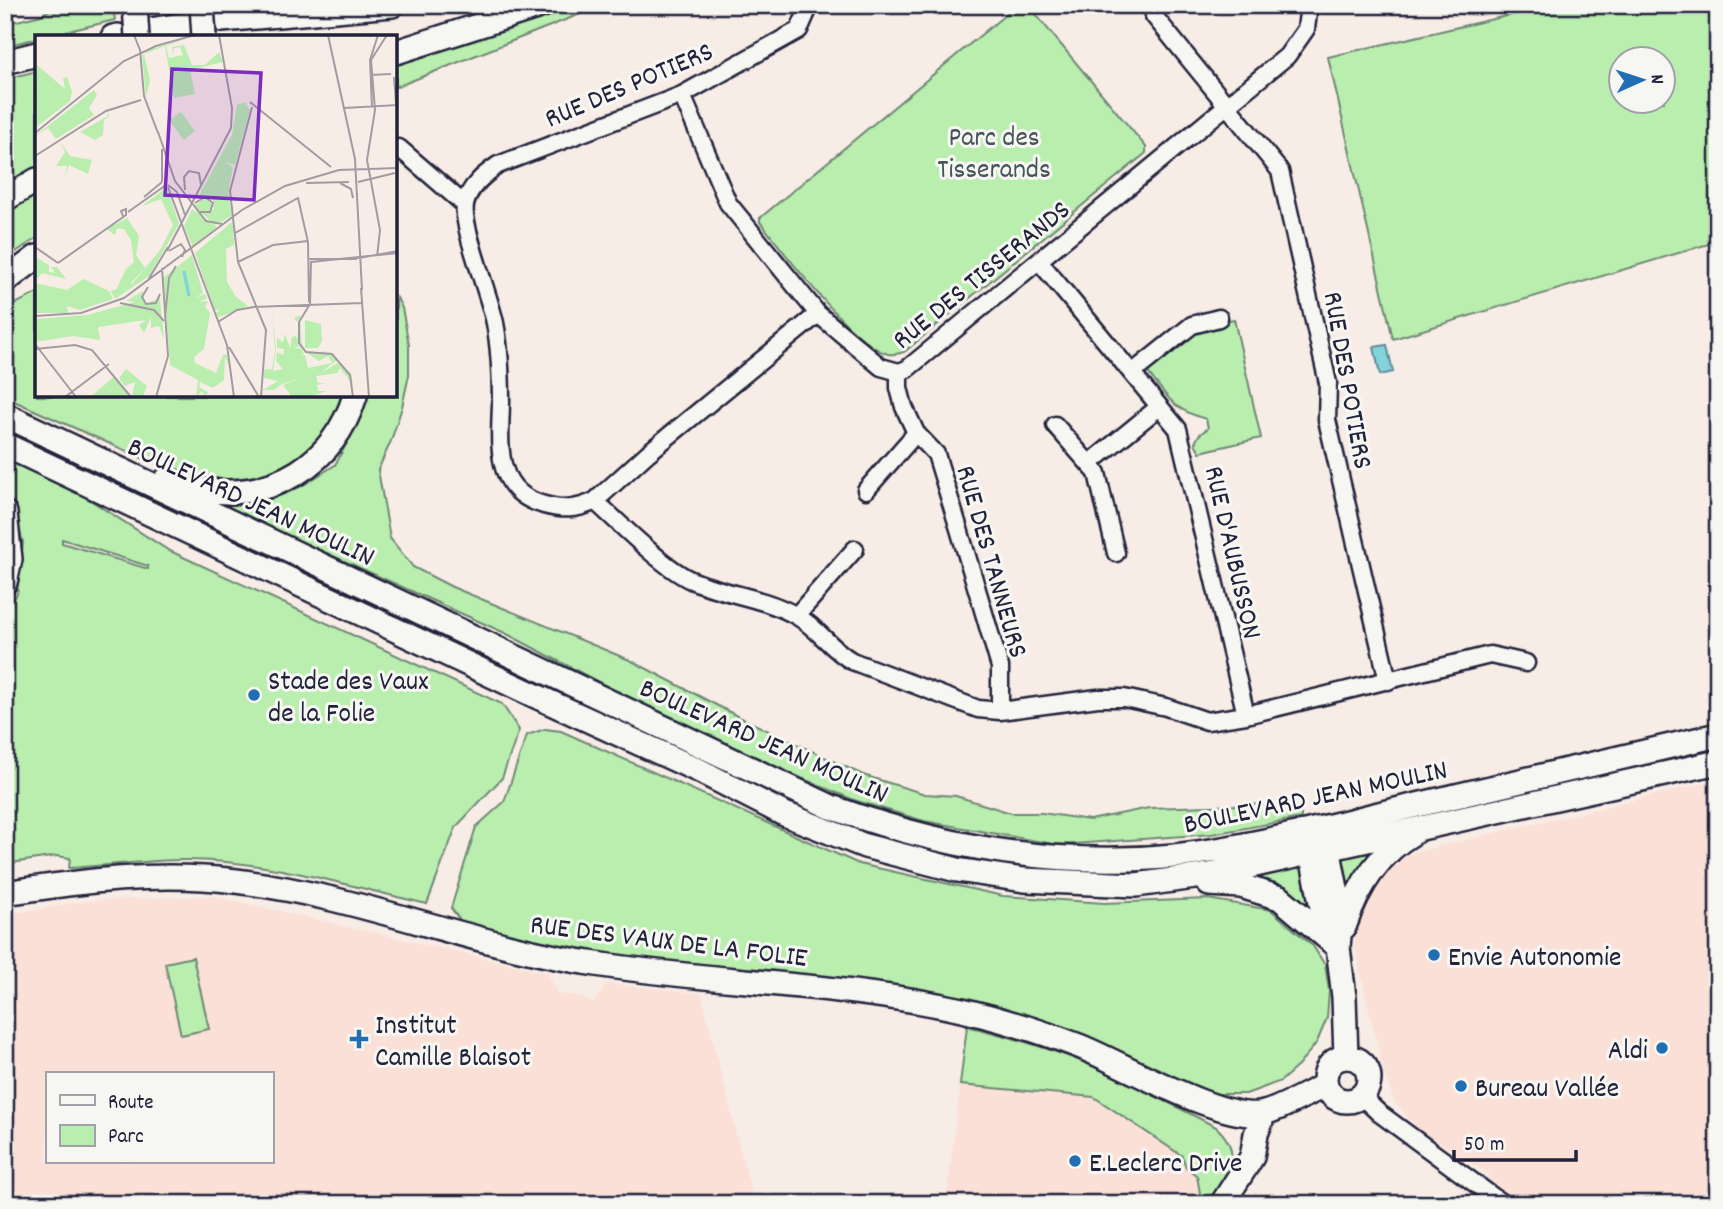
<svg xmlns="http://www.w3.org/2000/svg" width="1723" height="1209" font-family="Dekko,sans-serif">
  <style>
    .built { fill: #fae0d7; fill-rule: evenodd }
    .green { fill: #b9eeaf; stroke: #6e8875; stroke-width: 2; fill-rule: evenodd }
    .water { fill: #83d4da; stroke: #5c8d9a; stroke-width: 2 }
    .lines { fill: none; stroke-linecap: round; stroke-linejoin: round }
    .street-casing { stroke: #22223b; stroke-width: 21 }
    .secondary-casing { stroke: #22223b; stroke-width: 28 }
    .street { stroke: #f6f6f2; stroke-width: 16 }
    .secondary { stroke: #f6f6f2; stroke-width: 23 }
    .secondary-bridge-casing { stroke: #22223b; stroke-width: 28; stroke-linecap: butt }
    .secondary-bridge { stroke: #f6f6f2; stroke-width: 23 }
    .poi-dot { fill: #1f6fb2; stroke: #f6f6f2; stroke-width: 2.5 }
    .labels { text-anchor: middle; stroke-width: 6; stroke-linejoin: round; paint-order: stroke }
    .street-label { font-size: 28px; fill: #22223b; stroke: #f6f6f2 }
    .park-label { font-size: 28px; fill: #485558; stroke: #f6f6f2 }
    .poi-label { font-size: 28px; fill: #22223b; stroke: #f6f6f2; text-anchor: start }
    .inset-river { fill: none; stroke: #83d4da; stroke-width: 3.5 }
    .inset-road { fill: none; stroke: #a29ba2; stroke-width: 2 }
    .view { fill: #7b2cbf; fill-opacity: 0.15; stroke: #7b2cbf; stroke-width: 3.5 }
    .inset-edge { fill: none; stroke: #22223b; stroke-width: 3.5 }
  </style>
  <rect width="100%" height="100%" fill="#f8ece6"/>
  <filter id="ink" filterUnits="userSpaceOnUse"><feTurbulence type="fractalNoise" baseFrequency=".0143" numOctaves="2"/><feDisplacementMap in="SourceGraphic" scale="14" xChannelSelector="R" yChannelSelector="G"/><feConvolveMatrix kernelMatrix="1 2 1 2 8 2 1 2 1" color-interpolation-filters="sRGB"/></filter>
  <g filter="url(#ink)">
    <!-- built -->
    <path class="built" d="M1718,780V1204H1469L1489,1175L1416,1127L1394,1101L1383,1070L1355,948V928L1360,910L1381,874L1397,861L1416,852Z
      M214,896L548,973L557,994L573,995L593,1003L607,984L701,993L754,1204H11L5,1196V915L85,901ZM47,1074H271V1162H47Z
      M967,1026L1033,1044L1086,1063L1143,1089L1216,1127L1223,1133L1231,1148V1166L1225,1180L1209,1204H946Z"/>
    <!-- green -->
    <path class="green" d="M52,5H113L115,20L5,46V24L41,15L51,9Z
      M585,5H603L396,87V62Z
      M1017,5H1028L1146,147V153L904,352C898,354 894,355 888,354C853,345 785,253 760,222V218Z
      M1554,5H1718V249L1715,242L1393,339L1328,57ZM1622,60H1664V102H1622Z
      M37,71V170L5,188V79Z
      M37,192V238L5,259V212Z
      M37,293V396H347L325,442L286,470L233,483L200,477L142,458L5,397V309Z
      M396,296L402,308L409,345V375L402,407L391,441L378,470L390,538L413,567L452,587L632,661L739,717L863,775L925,794L956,796L1011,813H1042L1090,820L1149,808L1270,804L1301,812V818L1212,834L1059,845L924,821L854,800L801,778L612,689L507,634L215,503L264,499L300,487L335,465L354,430L364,396H396Z
      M1234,319L1261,438L1200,452L1195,443L1199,435L1208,428L1206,419C1172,410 1167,396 1146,370L1199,327Z
      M5,426L919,844L1231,856L1219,865L1134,874L1038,872L924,854L819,819L5,435Z
      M5,456L59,484V480L168,550L502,704L519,730L502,778L456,827L427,904C349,886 267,860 186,860C146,860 108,866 69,868L70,858L57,856L5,864V610L17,594L23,542L10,497L5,489ZM62,539L148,566V569L62,543Z
      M545,729L561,731L859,864L1003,896L1104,903L1208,899L1271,910L1313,946L1325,965L1329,990L1327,1018L1317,1042L1298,1066L1281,1081L1246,1094H1213L1196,1090L1117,1052L703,967L538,945L465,927L451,908L476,827L504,802L527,735Z
      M1718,745V752L1341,835L1342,833Z
      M1383,848L1346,904L1341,859Z
      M1305,866L1318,922L1258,882L1259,877Z
      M193,957L209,1029L181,1035L165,963Z
      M967,1026C1007,1036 1047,1047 1085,1063C1130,1082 1173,1105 1216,1127C1246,1154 1227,1178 1208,1204H1194L1200,1193L1197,1176L1186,1167L1182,1156L1094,1097L960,1085Z"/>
    <!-- water -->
    <path class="water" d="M1387,345L1393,372L1380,375L1374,347Z"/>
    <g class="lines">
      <!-- street casing -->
      <g class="street-casing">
        <path id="street" d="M810,5L799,30L682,95L498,165C485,174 468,187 465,205C461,225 490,297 495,323C500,349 501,376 501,403C500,444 493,491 544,505C563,510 577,510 595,501C617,521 665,569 691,580C724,594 761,597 793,614C816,625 830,649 852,661L978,709L1000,711L1098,698H1124L1166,707L1207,721L1246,715L1490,655L1526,663
          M1153,5L1154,16L1280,171L1328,383L1327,420L1388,681
          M682,95L728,203L818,314
          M399,148L465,205
          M1039,261L1178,429L1246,715
          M899,372V388L904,407L916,433L936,454L959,529L1000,667V711
          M1132,373L1192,325L1219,318
          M1055,425L1089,464
          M866,490L916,433
          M595,501L648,453L818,314L881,367L899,372L907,369L1287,56L1306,29L1309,5
          M1116,553L1097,473L1089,464L1159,407
          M797,615L855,549
          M1361,1096L1379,1113L1503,1204"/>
      </g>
      <!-- secondary casing -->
      <g class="secondary-casing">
        <path id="secondary" d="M222,20L392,5
          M144,31L198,22
          M113,37L118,36
          M396,52L543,5
          M5,62L37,54
          M5,199L37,180
          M5,281L37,257
          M5,415L831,807C941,847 1057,868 1174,856C1255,847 1335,824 1413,806C1515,782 1616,759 1718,735
          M5,445L525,691L700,771L782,813L865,846L957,870L1024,880L1136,885L1210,875L1718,762
          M166,480C178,483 191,488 203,490C274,501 334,463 355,396
          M5,513L10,559L5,582
          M1326,837L1341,915L1338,947L1344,997L1346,1057
          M1309,840L1325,923L1335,941
          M1209,884L1241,886L1280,898L1338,947
          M5,893C82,881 159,871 236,881C359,896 474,946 596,964C717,983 841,983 962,1010C1001,1019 1042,1032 1079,1046C1120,1062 1225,1124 1264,1113C1281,1109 1308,1093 1326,1085
          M1344,927C1357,889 1377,854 1413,833
          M1325 1079a22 22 0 1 1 44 0a22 22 0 1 1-44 0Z
          M1222,1204L1252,1157L1256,1134L1264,1113"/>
      </g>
      <!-- street -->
      <use href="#street" class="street"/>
      <!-- secondary -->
      <use href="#secondary" class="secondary"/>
      <!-- secondary-bridge casing -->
      <g class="secondary-bridge-casing">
        <path id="secondary-bridge" d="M135,5L137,37
          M202,5L204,37"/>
      </g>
      <!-- secondary-bridge -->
      <use href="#secondary-bridge" class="secondary-bridge"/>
    </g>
  </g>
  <!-- markers -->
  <g class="poi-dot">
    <circle cx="254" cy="695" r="7"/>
    <circle cx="1434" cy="955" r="7"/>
    <path d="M355.5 1028.5h7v7h7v7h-7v7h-7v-7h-7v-7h7z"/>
    <circle cx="1662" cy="1048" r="7"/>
    <circle cx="1461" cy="1086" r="7"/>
    <circle cx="1075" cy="1161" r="7"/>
  </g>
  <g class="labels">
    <!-- street labels -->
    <g class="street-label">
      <text transform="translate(628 83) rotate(-23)" y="10">RUE DES POTIERS</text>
      <text transform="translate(980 273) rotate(-39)" y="10">RUE DES TISSERANDS</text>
      <text transform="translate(1350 380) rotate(80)" y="10">RUE DES POTIERS</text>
      <text transform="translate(252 500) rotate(25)" y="10">BOULEVARD JEAN MOULIN</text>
      <text transform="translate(1235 552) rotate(77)" y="10">RUE D'AUBUSSON</text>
      <text transform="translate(994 561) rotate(74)" y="10">RUE DES TANNEURS</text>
      <text transform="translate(765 739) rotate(24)" y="10">BOULEVARD JEAN MOULIN</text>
      <text transform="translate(1315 795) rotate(-12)" y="10">BOULEVARD JEAN MOULIN</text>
      <text transform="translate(669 939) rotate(7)" y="10">RUE DES VAUX DE LA FOLIE</text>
    </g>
    <!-- park labels -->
    <g class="park-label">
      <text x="994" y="145">Parc des<tspan x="994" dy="32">Tisserands</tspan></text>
    </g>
    <!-- poi labels -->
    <g class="poi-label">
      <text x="268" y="689">Stade des Vaux<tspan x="268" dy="32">de la Folie</tspan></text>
      <text x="1448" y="965">Envie Autonomie</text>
      <text x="375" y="1033">Institut<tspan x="375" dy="32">Camille Blaisot</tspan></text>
      <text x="1648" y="1058" text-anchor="end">Aldi</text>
      <text x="1475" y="1096">Bureau Vallée</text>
      <text x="1089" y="1171">E.Leclerc Drive</text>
    </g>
  </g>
  <!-- overview -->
  <g transform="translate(35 35)">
    <rect width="362" height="362" fill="#f8ece6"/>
    <path d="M148,5L131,11L134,23L148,20L145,12L139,13L138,20L137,12L149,10L157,30H170L184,17L188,27L155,35L160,59L139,63L130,11L109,19L115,45L111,63L107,21L113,15ZM2,30L30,54L28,43L32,42L37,56L35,66L0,93ZM59,55L62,60L54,73L59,80L21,104L13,93L0,101ZM210,67L215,75L200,130L190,127L198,132L193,159L197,181L180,190L159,171L170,163L178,170L172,179L179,174L178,165L174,161L162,164L197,100L202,70ZM72,77L75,81L69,85L68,100L60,105L45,97L73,81ZM146,77L160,96L149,105L134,85ZM26,108L35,121L57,125L53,139L34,130L30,142L32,131H21L30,117ZM132,152L144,189L114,241L80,264L76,256L98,248L125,215L138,190L126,164L107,171ZM157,174L182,192L158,212L149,191ZM92,183L104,201L101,220L110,233L95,249L81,255L91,234L99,227L96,205L89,194L82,193L80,200L71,194ZM198,186L199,210L191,214L192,247L201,262L213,271L184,282L180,278L185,275H180L160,218ZM157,220L168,258L160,263L170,259L172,263L164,267L173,266L170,272L180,283L175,278L169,314L159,322L160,328L181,338L188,320L192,319L195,334L190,322L189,345L178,353L165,347L164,352L173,357L170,362L167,356L161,362L163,345L135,330L128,243ZM0,222L14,230V237L20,238L16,232H22L31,244L7,238L1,245ZM48,244L74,256L78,264L45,275L32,271L33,278H0V248L32,255ZM108,256L110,269L125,263L129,304L124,291L116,293V282L109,298L104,290L111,285L63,292L65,305L38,301L0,307V284L52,280L100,267L91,266ZM237,274L241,315L238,336L248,334L241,326L242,317L248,320L249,314L242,313V303L248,307L250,299L255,313L257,302L261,301L264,312H258L266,314L269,319L264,321L270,320L273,333L297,328L293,321L284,326L266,314L262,305L265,283L262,287L259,283L265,280L267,313L276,318L293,316L281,321L295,317L302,325L284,339L303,328L316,338L318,350L305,333L302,338L281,341L283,348H290L282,350L283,356H292L277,361L257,362L248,350L266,343L247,349L239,355H228L243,346L229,343L228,335L237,334L240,316ZM270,285L286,289L287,306L283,313H270ZM91,334L112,351L108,362H97L100,347L90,351L84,343ZM80,341L94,362H55Z" fill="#b9eeaf"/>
    <path class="inset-river" d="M149,236L154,261"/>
    <path class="inset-road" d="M99,0L105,15L109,61L123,98M293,0L320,124L327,255M335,40L356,39M359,42L361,69M215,67L296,132M217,72L195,156L203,227L231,295L226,362M337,72L335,25L343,0M309,73L363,70M123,97L140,146L171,186L187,189M0,98L89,26L121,11L160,0M127,114V147M0,121L71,76L106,65M323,147L360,138M271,148L314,147M305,148L316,154L318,163M133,150L142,157L150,180M133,152L192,310L199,362M150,155L149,142L154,136L164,138L166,150M109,162L127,147M160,168L170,162L178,168L175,177H164M93,177L131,150M200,198L263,163L273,207L274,267M0,212L23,228M132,216L196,93L197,73L184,0M134,216L146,209L150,215L147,222M342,222L345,195L332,125L340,75L336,25L352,0M324,223L363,216M273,224H322M203,227L238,210L273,206M23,228L91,180V174L86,176L88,181M113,245L133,212M113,252L107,262L111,269L121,268L125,259M326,253L334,362M85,268L119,275L129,286M217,272L327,268M0,281L46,278L89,263L207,175L250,151L304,135L363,133M130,282L134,243L141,231M183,287L202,275L219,272M0,309L41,362M194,312L224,362M0,314L40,310L57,315L96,362M30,362L74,329M121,362L133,321L127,233M318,362L315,340L297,319L271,317L264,308V287L275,269L276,227L363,218"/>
    <path class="view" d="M137,34L226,38L219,165L130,160Z"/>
    <rect width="362" height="362" class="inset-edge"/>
  </g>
  <!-- margin -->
  <rect width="1723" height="1209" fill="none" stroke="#f6f6f2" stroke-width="28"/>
  <rect x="14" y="14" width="1695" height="1181" fill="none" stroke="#22223b" stroke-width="2.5" filter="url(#ink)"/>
  <!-- legend -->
  <rect x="46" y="1072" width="228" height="91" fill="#f6f6f2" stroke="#a1a1a9" stroke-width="2"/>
  <rect x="60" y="1095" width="35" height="10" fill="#f6f6f2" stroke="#a1a1a9" stroke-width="2"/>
  <text x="108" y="1108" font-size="21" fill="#22223b">Route</text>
  <rect x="60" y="1125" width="35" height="21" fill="#b9eeaf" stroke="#a1a1a9" stroke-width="2"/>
  <text x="108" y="1142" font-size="21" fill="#22223b">Parc</text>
  <!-- north arrow -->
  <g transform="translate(1642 80) rotate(87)"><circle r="33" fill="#f6f6f2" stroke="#a1a1a9" stroke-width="2"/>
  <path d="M0-5L12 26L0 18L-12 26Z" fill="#1f6fb2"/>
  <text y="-10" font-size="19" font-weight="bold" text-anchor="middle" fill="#22223b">N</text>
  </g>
  <!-- scale -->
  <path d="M1454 1150v10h122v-10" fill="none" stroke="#22223b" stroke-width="3.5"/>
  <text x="1464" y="1150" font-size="21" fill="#22223b" stroke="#f6f6f2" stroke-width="5" paint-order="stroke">50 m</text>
</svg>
